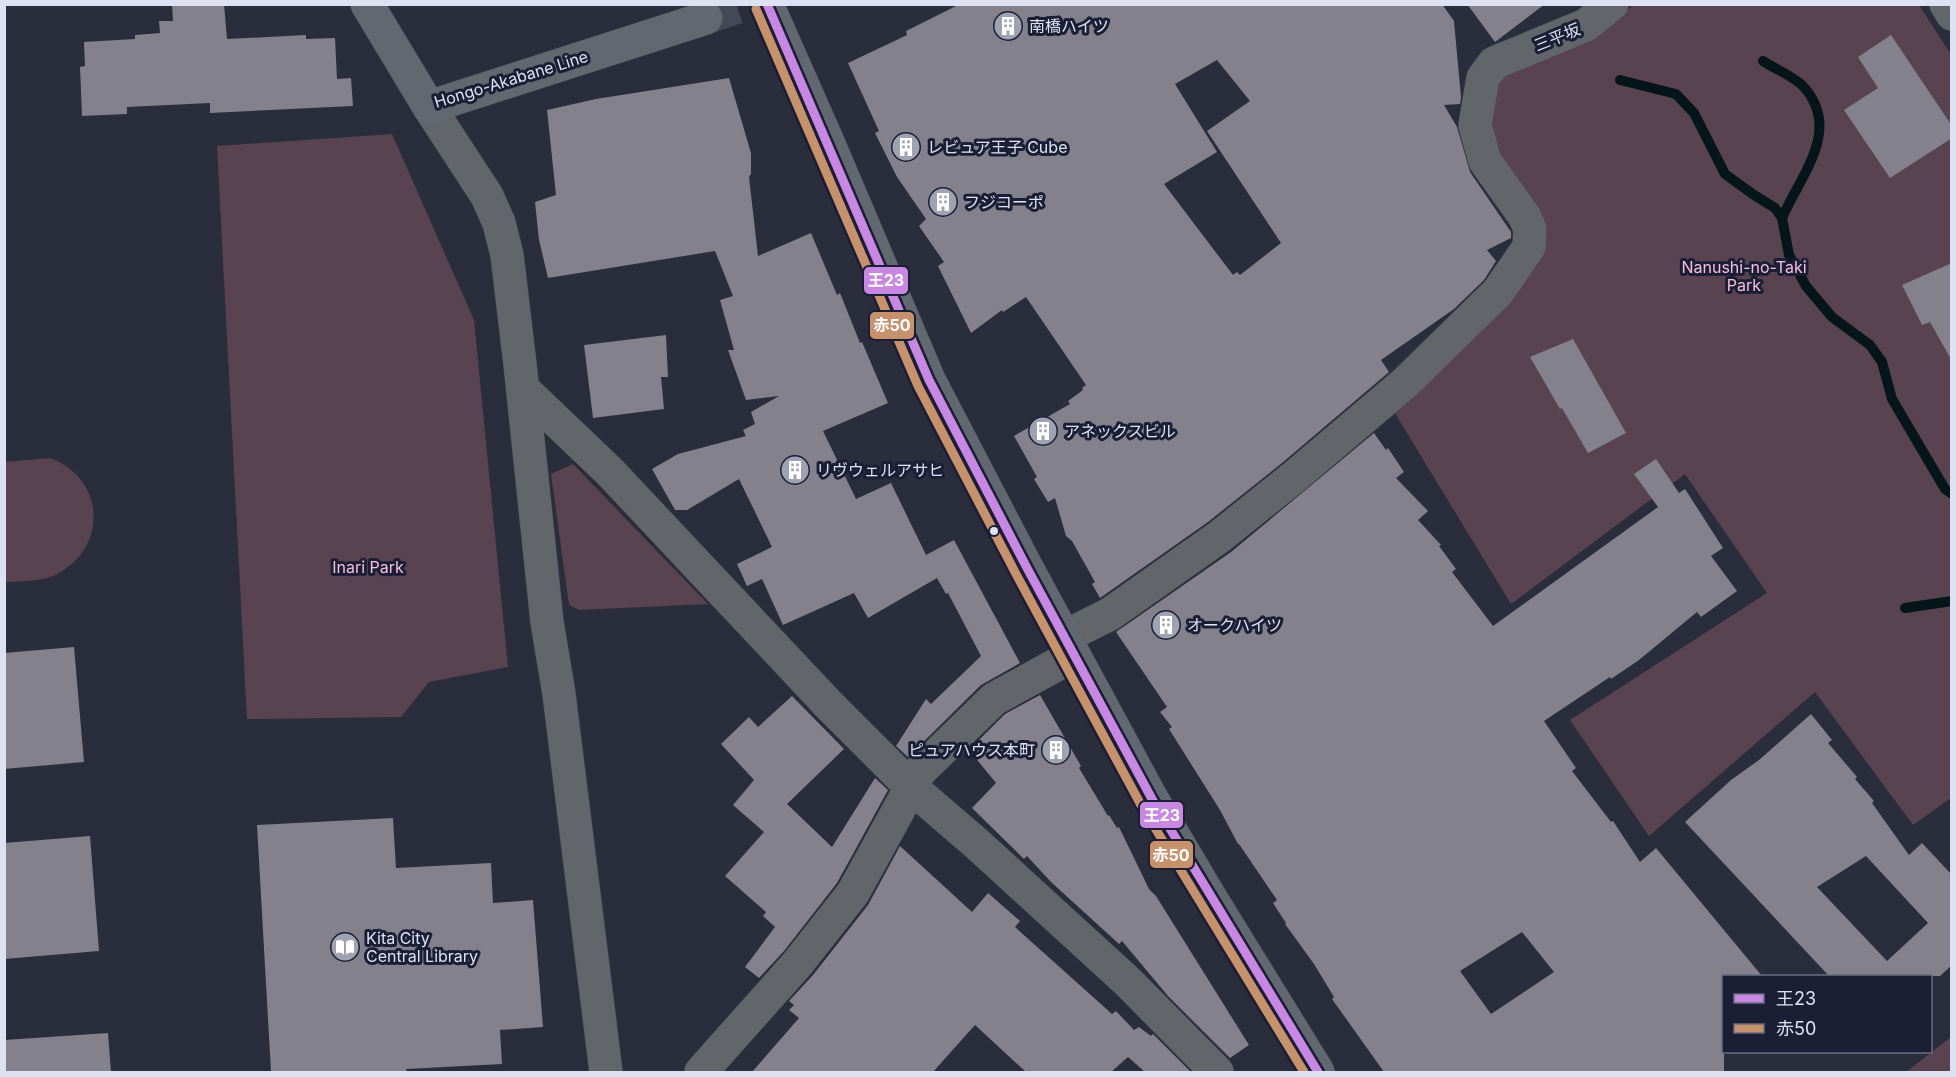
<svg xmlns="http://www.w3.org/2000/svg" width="1956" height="1077" font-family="Inter,'Noto Sans JP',sans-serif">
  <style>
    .green { fill: #5a4351 }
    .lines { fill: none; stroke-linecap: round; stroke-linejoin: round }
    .stream { stroke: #05161a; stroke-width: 10 }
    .building { fill: #82818c; fill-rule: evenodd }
    .major-tunnel { stroke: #454856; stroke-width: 33; stroke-dasharray: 33 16; stroke-linecap: butt }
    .minor-casing { stroke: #484b56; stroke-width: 34 }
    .major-casing { stroke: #484b56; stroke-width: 34 }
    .minor { stroke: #62666b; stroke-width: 33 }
    .major { stroke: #62686f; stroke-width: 33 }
    .bus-1-casing { stroke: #1b1f36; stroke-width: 14 }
    .bus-2-casing { stroke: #1b1f36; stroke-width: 14 }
    .bus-1 { stroke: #c787e3; stroke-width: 9 }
    .bus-2 { stroke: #c7916a; stroke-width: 9 }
    .bus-dot { fill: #dde1f1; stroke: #1b1f36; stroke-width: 2 }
    .labels { text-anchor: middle; stroke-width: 6; stroke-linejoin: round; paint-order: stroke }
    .poi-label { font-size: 16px; fill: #dde1f1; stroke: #1b1f36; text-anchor: start }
    .street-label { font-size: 16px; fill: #dde1f1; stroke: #1b1f36 }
    .park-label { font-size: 16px; fill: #f8bfdf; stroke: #1b1f36 }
    .line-badge { stroke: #1b1f36; stroke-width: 2 }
    .badge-label { font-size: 16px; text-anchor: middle; font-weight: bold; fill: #fff }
  </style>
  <rect width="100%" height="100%" fill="#2a2d3b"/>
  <!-- green -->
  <path class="green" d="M1633,5H1919L1952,56L1951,798L1913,825L1815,692L1649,836L1570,720L1767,593L1685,474L1511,604L1393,410L1476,336L1538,264L1541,220L1494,153L1488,115L1500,71L1605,30Z
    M392,134L474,320L508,667L429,682L401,717L247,719L217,146Z
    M50,458C104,478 109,544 59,573C44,582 22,581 5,582V462Z
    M573,464L708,604L579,610L569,605L551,474Z
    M1951,1037V1072H1906Z"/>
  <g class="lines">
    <!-- stream -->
    <path class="stream" d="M1763,61C1775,69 1793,76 1803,86C1843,130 1800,176 1782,218
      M1620,80L1676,94L1694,113L1725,174L1754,195L1775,208L1782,218L1789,255L1806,286L1832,317L1870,345L1882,362L1892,399L1945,489L1952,494
      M1905,608L1952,601"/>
  </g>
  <!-- building -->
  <path class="building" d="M172,4H224L227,39L306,35V39L335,38L337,79L351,78L353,106L210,113V103L127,107V114L82,116L80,67L85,66L84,42L135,39V35L160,33L159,21H173Z
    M960,4H1442L1454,21L1461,97L1460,104L1444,105L1457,127L1470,172L1511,232V238L1487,250L1496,261L1484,280L1454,309L1381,360L1389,372L1282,463L1208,522L1100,598L1092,584L1095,582L1072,541L1066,536L1055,498L1048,502L1034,479L1037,477L1014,436L1070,404L1068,401L1083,390L1082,388L1086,385L1026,297L1003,312L1002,310L971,333L938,266L944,262L919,226L926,219L897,177L875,133L879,131L848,63L907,35L906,31ZM1217,60L1250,101L1207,131L1281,243L1240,275L1237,272L1233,275L1164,184L1217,152L1175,84Z
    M1467,4H1545L1495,42Z
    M1891,35L1952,126V138L1890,178L1844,110L1878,88L1858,57Z
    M729,78L751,153V174L749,177L758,256L811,233L837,295L840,293L860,343L862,342L888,403L823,431L856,499L891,483L926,555L954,540L1020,663L981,685L908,757L896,746L926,699L931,704L981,656L948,593L946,594L937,578L868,618L854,593L783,625L762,579L747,586L737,564L772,547L739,479L687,510H675L652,469L678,454L746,436L743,430L755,424L751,412L779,396L746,400L728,350H734L720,300L733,296L715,251L548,278L539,240L535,202L556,195L547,110L596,99Z
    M1952,263V361L1930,322L1922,325L1902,285Z
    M666,335L668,377H661L664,409L593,418L584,345Z
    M1573,339L1626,433L1588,453L1562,408L1560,409L1530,357Z
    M1374,433L1386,450L1388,448L1404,472L1396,478L1428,511L1418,520L1441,545L1439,546L1456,569L1452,572L1493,626L1658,507L1634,474L1656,459L1679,493L1685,489L1723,548L1711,556L1737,591L1701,617L1697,612L1639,660L1611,679L1610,677L1544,721L1576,768L1572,771L1611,822L1613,821L1640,862L1656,848L1762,976H1724V1072H1384L1332,999L1334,997L1314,964L1285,924L1286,923L1273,903L1277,900L1239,844H1238L1220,810L1169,729L1172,727L1160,712L1167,707L1116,632L1231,552ZM1522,932L1554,972L1491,1014L1460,971Z
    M74,647L84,762L4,769V653Z
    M1040,695L1081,766L1079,768L1108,816L1109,815L1117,828L1119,827L1149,889L1156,896L1249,1045L1230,1058L1168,996L1122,941L1119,944L1051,882L1027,856L1024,859L972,808L996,783L969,750L1005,714Z
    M792,696L844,749L787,804L832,847L875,778L888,790L837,883L784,951L759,978L745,967L775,927L763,916L766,912L725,876L764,832L733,805L754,780L721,744L749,717L758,727Z
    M1811,714L1832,740L1828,743L1857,777L1855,779L1874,801L1872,803L1909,855L1922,843L1952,875V965L1940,976H1829L1685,822L1731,780L1759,760ZM1866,856L1928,923L1887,961L1817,887Z
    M393,818L396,868L491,863L493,903L533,900L543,1027L500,1030L502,1064L406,1069L407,1072H271L257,825Z
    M90,836L99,951L4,959V843Z
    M900,846L972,912L988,893L1020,921L1015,927L1112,1014L1116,1011L1134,1030L1139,1027L1151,1036L1153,1034L1191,1072H1145L1128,1057L1111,1072H1026L975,1025L933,1072H752L799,1018L789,1010L794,1005L789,1001L813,975L868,905Z
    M108,1033L111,1072H4V1040Z"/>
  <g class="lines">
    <!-- major-tunnel -->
    <path class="major-tunnel" d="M706,18L747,4"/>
    <!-- minor casing -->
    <g class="minor-casing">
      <path id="minor" d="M1946,4L1952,14
        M429,107L487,196L499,223L507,255L520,364L547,622L559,694L606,1072
        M523,389L610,472L828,704L912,788L976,843L1128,982L1217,1072
        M1064,637L1110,614L1219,537L1294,477L1406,382L1498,292L1529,247L1530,229L1525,217L1485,161L1475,125L1483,78L1494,63L1586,25L1612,4
        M701,1072L798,963L853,893L920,771L994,699L1074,655"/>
    </g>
    <!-- major casing -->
    <g class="major-casing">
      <path id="major" d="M367,4L429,107L706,18
        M767,4L828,142L929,380L1027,568L1152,799L1210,897L1318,1072"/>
    </g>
    <!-- minor -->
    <use href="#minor" class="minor"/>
    <!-- major -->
    <use href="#major" class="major"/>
    <!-- bus-1 casing -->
    <g class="bus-1-casing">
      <path id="bus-1" d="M767,4L929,380L1027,568L1152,799L1318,1072"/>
    </g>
    <!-- bus-2 casing -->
    <g class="bus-2-casing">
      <path id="bus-2" d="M756,9L918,386L1016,574L1141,805L1304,1072"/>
    </g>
    <!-- bus-1 -->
    <use href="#bus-1" class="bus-1"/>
    <!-- bus-2 -->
    <use href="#bus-2" class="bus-2"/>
  </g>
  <!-- icons -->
  <defs>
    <g id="building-disc" transform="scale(1.5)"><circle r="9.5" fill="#9ea2b1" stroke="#1b1f36"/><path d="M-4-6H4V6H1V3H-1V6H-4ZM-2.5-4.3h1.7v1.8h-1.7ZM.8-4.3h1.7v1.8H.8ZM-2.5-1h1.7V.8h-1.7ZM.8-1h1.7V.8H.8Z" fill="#fff"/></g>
    <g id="library-disc" transform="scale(1.5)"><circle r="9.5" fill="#9ea2b1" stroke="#1b1f36"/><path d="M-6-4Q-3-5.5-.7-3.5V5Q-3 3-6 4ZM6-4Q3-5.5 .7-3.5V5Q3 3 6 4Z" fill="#fff"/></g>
  </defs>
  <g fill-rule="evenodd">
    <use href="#building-disc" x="1008" y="26"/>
    <use href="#building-disc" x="906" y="147"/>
    <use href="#building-disc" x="943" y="202"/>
    <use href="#building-disc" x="1043" y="431"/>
    <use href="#building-disc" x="795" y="470"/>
    <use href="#building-disc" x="1166" y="625"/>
    <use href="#building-disc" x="1056" y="750"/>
    <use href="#library-disc" x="345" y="947"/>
  </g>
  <!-- markers -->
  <circle class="bus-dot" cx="994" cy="531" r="5"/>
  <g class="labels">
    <!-- poi labels -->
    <g class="poi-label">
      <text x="1029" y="32">南橋ハイツ</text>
      <text x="927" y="153">レビュア王子 Cube</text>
      <text x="964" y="208">フジコーポ</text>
      <text x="1064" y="437">アネックスビル</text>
      <text x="816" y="476">リヴウェルアサヒ</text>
      <text x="1187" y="631">オークハイツ</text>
      <text x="1035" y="756" text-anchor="end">ピュアハウス本町</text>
      <text x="366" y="944">Kita City<tspan x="366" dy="18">Central Library</tspan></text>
    </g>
    <!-- street labels -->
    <g class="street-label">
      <text transform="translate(1557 37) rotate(-22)" y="6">三平坂</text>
      <text transform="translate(511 79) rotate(-17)" y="6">Hongo-Akabane Line</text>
    </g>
    <!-- park labels -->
    <g class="park-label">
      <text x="1744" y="273">Nanushi-no-Taki<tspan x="1744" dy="18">Park</tspan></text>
      <text x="368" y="573">Inari Park</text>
    </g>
  </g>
  <g class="line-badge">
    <rect x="863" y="266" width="46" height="29" rx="6" fill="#c787e3"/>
    <rect x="869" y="311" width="46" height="29" rx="6" fill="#c7916a"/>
    <rect x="1139" y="801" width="45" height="28" rx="6" fill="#c787e3"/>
    <rect x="1149" y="840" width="45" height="29" rx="6" fill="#c7916a"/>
  </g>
  <g class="badge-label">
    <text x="886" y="286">王23</text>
    <text x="892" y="331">赤50</text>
    <text x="1162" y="821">王23</text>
    <text x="1171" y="861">赤50</text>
  </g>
  <!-- border -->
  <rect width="1956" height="1077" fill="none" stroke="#dde1f1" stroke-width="12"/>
  <!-- legend -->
  <rect x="1722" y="975" width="210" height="78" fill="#1b1f36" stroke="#696d81" stroke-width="1.5"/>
  <rect x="1734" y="994" width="30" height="9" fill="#c787e3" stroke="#696d81" stroke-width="1.5"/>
  <text x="1776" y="1005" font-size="18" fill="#dde1f1">王23</text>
  <rect x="1734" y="1024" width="30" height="9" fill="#c7916a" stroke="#696d81" stroke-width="1.5"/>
  <text x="1776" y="1035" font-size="18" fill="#dde1f1">赤50</text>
</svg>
